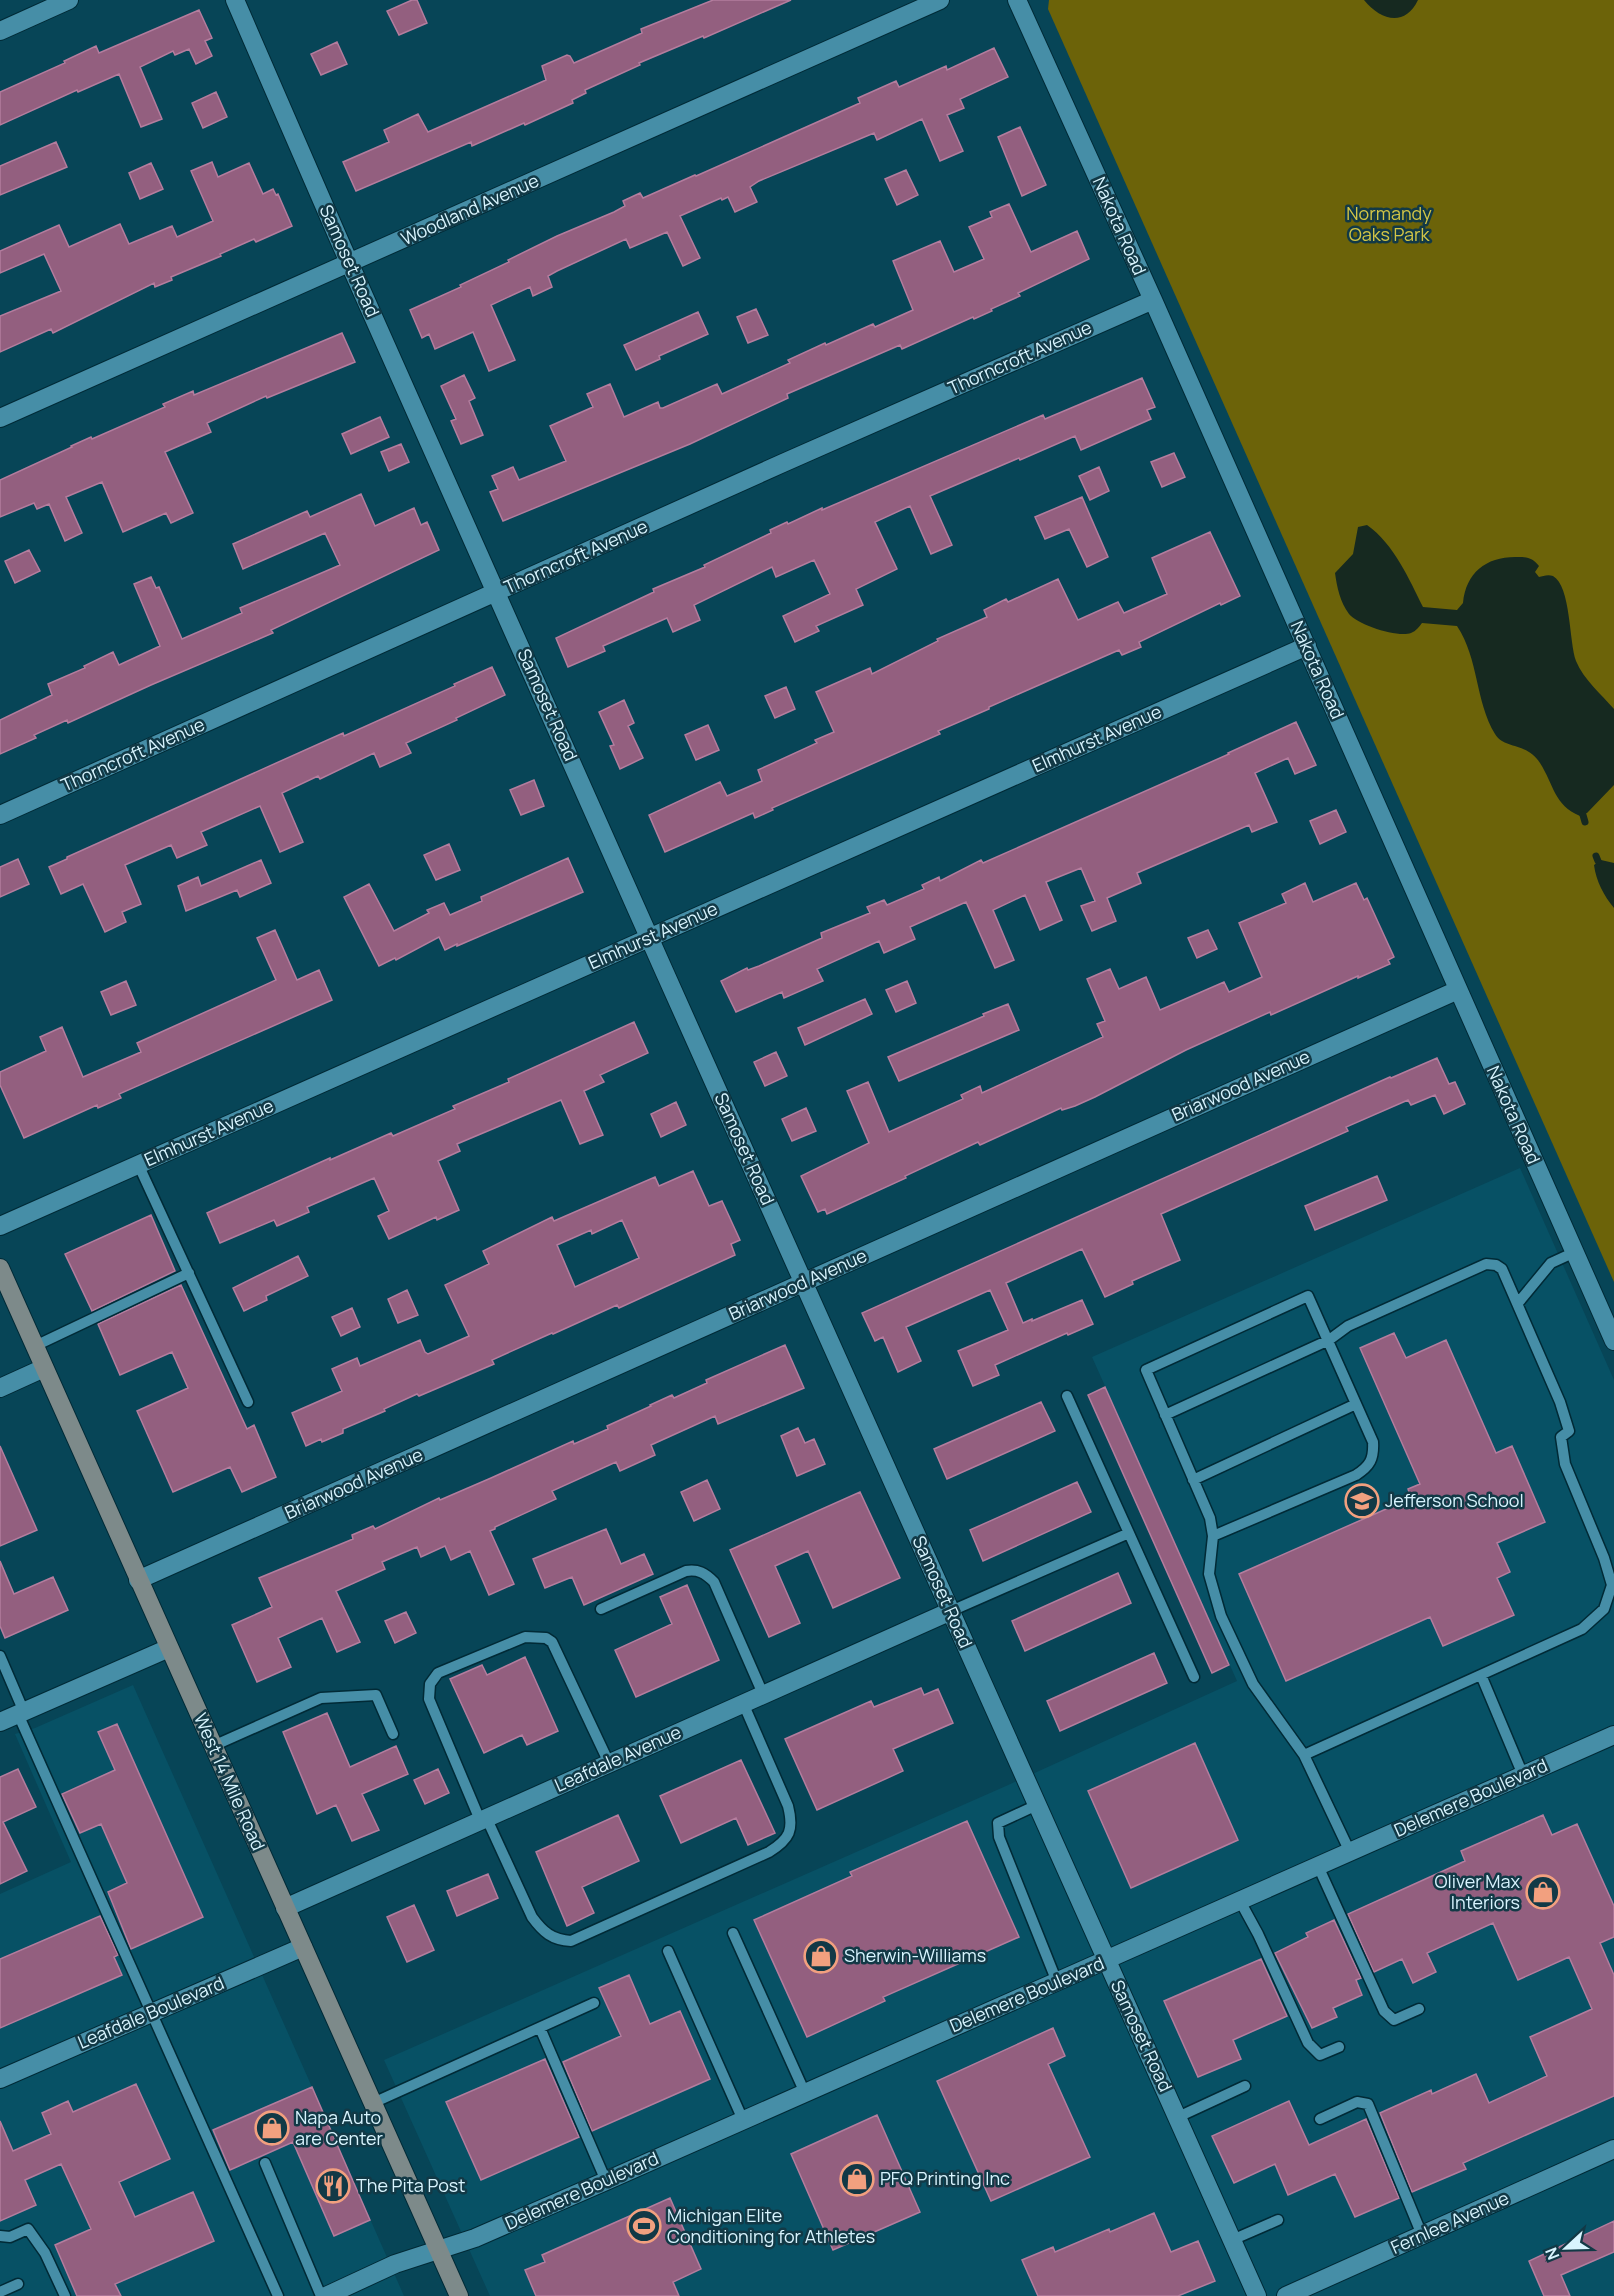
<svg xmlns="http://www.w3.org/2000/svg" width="1614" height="2296" font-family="Manrope,sans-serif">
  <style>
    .built { fill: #075165 }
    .green { fill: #6c6309 }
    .water { fill: #162920 }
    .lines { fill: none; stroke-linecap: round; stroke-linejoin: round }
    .stream { stroke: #162920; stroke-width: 7 }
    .building { fill: #935f7f; stroke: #b47d9e; stroke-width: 1.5; fill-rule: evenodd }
    .lane-casing { stroke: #012a36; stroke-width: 13 }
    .street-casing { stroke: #012a36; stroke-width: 20 }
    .secondary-casing { stroke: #012a36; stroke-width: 20 }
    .lane { stroke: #468ea7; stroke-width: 10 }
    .street { stroke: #468ea7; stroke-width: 18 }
    .secondary { stroke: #7d8a8a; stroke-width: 18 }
    .labels { text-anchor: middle; stroke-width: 5; stroke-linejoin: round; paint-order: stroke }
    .street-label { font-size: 18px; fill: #d8f4fe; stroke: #123946 }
    .park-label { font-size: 18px; fill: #d3c646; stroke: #123946 }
    .poi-label { font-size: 18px; fill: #d8f4fe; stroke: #123946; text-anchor: start }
  </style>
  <rect width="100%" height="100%" fill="#074557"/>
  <!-- built -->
  <path class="built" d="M1520,1168L1614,1380V2296H490L384,2060L1006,1786L1237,1681L1092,1357Z
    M133,1685L312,2087L404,2296H0V1894L71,1862L15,1734L35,1728Z"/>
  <!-- green -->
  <path class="green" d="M1049,0H1614V1282L1048,9Z"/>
  <!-- water -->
  <path class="water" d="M1364,0H1418C1405,27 1381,21 1364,0Z
    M1367,525C1394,544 1409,579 1423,607L1457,610L1463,603C1466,572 1487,556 1518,557C1527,557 1533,558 1539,566L1535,572L1539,577C1543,576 1548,574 1553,576C1571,586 1569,642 1576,661C1584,680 1601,694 1614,709V785L1587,813L1580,816C1554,805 1554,785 1540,763C1525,741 1505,750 1495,734C1475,701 1479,659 1457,626L1422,623C1419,627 1416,631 1411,633C1398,638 1358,625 1349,614C1340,602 1337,587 1335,573L1353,554L1358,527Z
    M1601,860L1614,863V908C1604,896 1596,881 1594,865Z"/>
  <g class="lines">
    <!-- stream -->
    <path class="stream" d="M1583,815L1585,822
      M1596,856L1598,861"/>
  </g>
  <!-- building -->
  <path class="building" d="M412,0H417L427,23L399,35L387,11Z
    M713,0H791L704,38L703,36L639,63L640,65L585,90L586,93L572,100L573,103L525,125L524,123L472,146L471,142L356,191L343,162L389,142L384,130L418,114L428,132L546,80L542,66L567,55L570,56L574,63L642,33L641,29Z
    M199,10L212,38L205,41L212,56L196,64L189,49L175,55L173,51L140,67L162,119L141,127L119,74L78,92L77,90L0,125V92L65,63L64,61L96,46L99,53Z
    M337,42L347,64L321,75L311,54Z
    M994,48L1008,77L960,99L964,108L947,115L963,151L940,161L922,119L877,140L874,133L759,181L750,187L757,202L735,212L728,197L722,200L721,198L680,216L700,258L683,266L667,232L630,248L626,239L557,271L548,276L552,287L533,296L530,287L491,305L515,360L489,371L473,332L435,349L429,334L422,338L410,310L461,287L460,285L509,262L508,260L557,236L614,212L625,206L623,201L640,193L643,198L695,175L696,176L860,103L858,98L896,81L899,87L946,66L947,70Z
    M216,92L227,117L203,128L192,103Z
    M1020,127L1046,185L1022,196L998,137Z
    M56,142L67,167L0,195V166Z
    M212,162L218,177L249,163L263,194L273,189L276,195L278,194L292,226L256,242L254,239L220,254L221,256L171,277L172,280L155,287L154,283L53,333L51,329L0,352V316L61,291L44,254L0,273V251L59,225L69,247L120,224L129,244L172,226L177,237L213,221L191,171Z
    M151,163L163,189L140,199L129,173Z
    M906,170L918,195L897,205L885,179Z
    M1009,204L1031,252L1077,231L1089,259L1018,293L1020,296L991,309L992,311L974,319L973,317L902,349L900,345L787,394L788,398L690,444L503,521L490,492L498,489L492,476L513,467L519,480L566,461L550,426L593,407L587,394L610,384L624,417L658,402L660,408H663L717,384L722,394L790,363L788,360L825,343L826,345L873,324L875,327L913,310L893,261L940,241L954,272L984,259L969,227L992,217L990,212Z
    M756,309L768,335L748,343L737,317Z
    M698,312L708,334L659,356L660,359L636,370L624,345Z
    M342,333L355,362L267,398L266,396L207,423L211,432L165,452L193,513L171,523L166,513L123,532L102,482L66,497L82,533L65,541L49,504L37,509L34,503L0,517V480L72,447L71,446L91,437L92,439L165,407L163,404L193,391L194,395Z
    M464,375L475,398L469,401L483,435L461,444L451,421L456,419L441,386Z
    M1142,378L1155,407L1147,410L1151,419L1081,450L1075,436L1020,460L1019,458L930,496L952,545L931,554L910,506L875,522L897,569L856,589L863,605L816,626L819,631L795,642L783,616L830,594L814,560L776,577L772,567L694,605L700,620L673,632L667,618L603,646L605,651L568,667L556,638L654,592L653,589L705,567L704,565L771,533L770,530L787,522L788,524L822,508V510L1043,415L1045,419Z
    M380,417L389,437L351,454L342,434Z
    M401,444L409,462L389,471L381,452Z
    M1174,453L1185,477L1162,487L1151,462Z
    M1099,467L1109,491L1090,500L1079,476Z
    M361,494L375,526L414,508L421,525L427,522L439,550L271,630L273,633L151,685L68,723L67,720L34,735L36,738L0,754V720L52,695L48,684L85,668L84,666L113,652L119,665L160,646L134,584L151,577L156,588L159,587L182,639L242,613L240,608L340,565L325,533L243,569L233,544L307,511L310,517Z
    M1082,497L1108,557L1087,567L1069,529L1045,539L1035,517Z
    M1210,532L1240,596L1221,605L1220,603L1139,642L1141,647L1122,655L1119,650L989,707V709L938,731L940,734L772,808L773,810L755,818L753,813L665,852L649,815L720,782L727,796L762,781L758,770L817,743L815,740L834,732L816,692L870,668L872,674L938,641L937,639L987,617L984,610L1006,599L1008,602L1058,579L1078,620L1118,602L1124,613L1167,594L1152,558Z
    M29,550L40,571L15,583L5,561Z
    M492,667L505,695L456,718L457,720L406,743L411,753L380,767L374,753L320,779L318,776L282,793L303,842L280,852L260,806L201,832L207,845L177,858L171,845L125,865L141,904L122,912L126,922L105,932L83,884L61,894L49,867L67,859V857L343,733L344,736L455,686L454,684Z
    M786,687L795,709L775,718L765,696Z
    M624,700L634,723L628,726L643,758L620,769L610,746L614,745L599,712Z
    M1296,722L1316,765L1295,774L1288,758L1255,773L1277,822L1252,832L1249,825L1137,873L1141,883L1107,898L1116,921L1092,931L1081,906L1095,901L1081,868L1046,882L1062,920L1040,930L1025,895L993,910L1014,960L995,968L966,902L910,927L915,939L884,953L879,941L817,969L823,981L784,998L782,992L736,1012L721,981L747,968L748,970L759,966L822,938L821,933L870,913L867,907L884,900L887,905L924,889L922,885L939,877L940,881L981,860L983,863L1229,754L1228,753Z
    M708,725L719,750L696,760L685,735Z
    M534,780L544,806L521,815L510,790Z
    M1336,810L1346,832L1320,844L1310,821Z
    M449,844L460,870L436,880L424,855Z
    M568,858L583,892L457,946V944L445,950L439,937L396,960L395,958L379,966L344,897L369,884L394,931L429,913L427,910L444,903L450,915L482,901L481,897Z
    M18,859L29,884L0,897V867Z
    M261,860L271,883L240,897L237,890L186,911L178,886L198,877L201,886Z
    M1305,883L1313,902L1356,883L1364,900L1367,898L1394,957L1388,960L1390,964L1358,978V976L1271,1015L1270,1012L1186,1050L1095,1097L1075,1106L1062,1110L1061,1108L980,1145L978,1142L905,1176L906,1178L827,1214L825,1209L818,1212L801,1176L869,1143L847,1091L868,1082L889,1132L963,1099L961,1095L980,1086L982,1093L1103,1037L1097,1024L1105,1021L1087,979L1110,969L1119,989L1146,977L1160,1010L1224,982L1229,992L1262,977L1239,923L1286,903L1282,894Z
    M275,930L297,980L319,970L332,1000L119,1094L121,1098L98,1108L97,1105L24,1138L0,1085V1072L46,1051L40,1037L62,1027L83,1077L141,1052L137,1043L276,980L257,938Z
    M1208,930L1217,949L1197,958L1188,938Z
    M126,981L136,1005L111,1015L101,992Z
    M907,981L916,1003L896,1012L886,990Z
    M865,999L872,1014L805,1045L798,1028Z
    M1008,1004L1019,1030L899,1081L888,1057L984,1016L983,1014Z
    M634,1022L648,1053L600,1075L604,1082L584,1091L603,1135L580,1144L561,1100L457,1144L460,1151L438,1161L459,1210L437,1220L436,1217L389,1239L378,1216L389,1211L374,1178L307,1207L309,1212L277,1226L274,1220L220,1243L207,1213L330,1158V1160L391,1133L393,1136L455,1109L453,1106L509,1082L508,1079Z
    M776,1052L787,1076L765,1086L754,1062Z
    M1437,1058L1449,1084L1455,1082L1465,1104L1444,1114L1435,1095L1411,1105L1408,1100L1346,1127L1348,1131L1161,1214L1180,1260L1132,1281L1133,1284L1105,1297L1082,1249L1006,1283L1023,1323L1032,1319V1321L1082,1300L1093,1324L1068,1335L1067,1333L995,1365L999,1375L973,1386L958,1351L1008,1330L990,1290L906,1327L921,1361L898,1372L883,1337L875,1341L862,1313L1390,1077L1391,1078Z
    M676,1102L686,1125L661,1137L651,1114Z
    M806,1108L816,1131L792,1141L782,1119Z
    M693,1171L709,1206L722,1201L740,1240L731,1244L735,1255L619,1308L617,1305L553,1334L552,1333L492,1360L494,1364L452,1382L419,1396L417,1394L384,1409L385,1411L343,1429V1433L322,1442L321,1439L306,1446L292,1413L342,1391L332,1369L357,1358L360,1366L420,1340L425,1352L428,1354L469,1336L445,1285L489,1264L483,1251L552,1217L554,1221L655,1177L659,1186ZM622,1220L639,1258L575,1287L557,1245L591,1230L592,1234Z
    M1377,1176L1387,1200L1315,1230L1305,1206Z
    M151,1215L175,1271L92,1311L65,1254Z
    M298,1256L308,1276L266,1296L267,1300L244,1311L233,1288Z
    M181,1285L247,1429L254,1425L276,1477L242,1492L230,1467L173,1492L137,1411L188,1388L172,1352L120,1375L98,1324Z
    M407,1290L418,1315L398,1323L388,1299Z
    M352,1308L360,1327L341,1336L332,1317Z
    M1394,1333L1406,1358L1446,1340L1496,1453L1512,1446L1545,1522L1497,1543L1510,1572L1497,1578L1514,1615L1443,1646L1430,1617L1286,1681L1239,1574L1411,1498L1408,1489L1420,1484L1360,1348Z
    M785,1345L804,1388L718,1424L715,1416L651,1445L655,1455L620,1471L616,1462L552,1491L556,1499L495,1527V1529L490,1531L514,1584L489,1595L470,1551L451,1560L445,1546L421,1557L417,1547L382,1562L385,1569L336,1591L360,1642L337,1652L322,1618L278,1638L291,1667L257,1682L232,1625L272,1607L259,1578L353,1539L352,1535L373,1526L375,1529L439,1498L440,1500L491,1478L573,1441L574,1444L608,1429L607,1426L651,1406L650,1405L672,1395L674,1398L707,1383L706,1380Z
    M1105,1387L1229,1665L1212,1673L1088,1395Z
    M1041,1402L1055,1431L947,1479L934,1449Z
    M798,1428L805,1443L814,1439L825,1464L797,1476L781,1436Z
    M0,1446L37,1530L0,1546Z
    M707,1480L720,1509L694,1521L681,1492Z
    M1077,1482L1091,1512L983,1561L970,1530Z
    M860,1492L900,1578L833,1608L808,1551L775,1566L800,1623L769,1637L730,1550Z
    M606,1529L621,1564L644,1554L653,1574L584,1605L572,1577L545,1588L533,1559Z
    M0,1561L14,1594L53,1577L68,1610L5,1638L0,1626Z
    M1118,1573L1131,1603L1025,1651L1012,1621Z
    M687,1585L719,1660L636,1697L615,1650L672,1624L660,1597Z
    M406,1612L416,1633L395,1643L385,1621Z
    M1154,1653L1167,1683L1060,1731L1047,1701Z
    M525,1657L558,1731L527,1745L522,1735L484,1753L450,1679L482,1665L487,1675Z
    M921,1688L924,1695L938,1689L953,1723L893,1749L903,1771L817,1810L785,1739L871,1701L874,1707Z
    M327,1713L350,1767L396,1746L408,1774L362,1794L379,1830L352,1841L336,1805L317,1814L283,1732Z
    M117,1724L203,1917L131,1949L108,1892L127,1883L101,1824L80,1833L62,1794L115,1770L98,1732Z
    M1195,1743L1238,1840L1131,1888L1088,1791Z
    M741,1760L775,1833L748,1845L736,1818L681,1843L660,1796Z
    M18,1769L36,1807L3,1822L27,1871L0,1884V1777Z
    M438,1769L449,1793L425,1804L414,1780Z
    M618,1815L639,1861L582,1887L594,1913L567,1926L536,1852Z
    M1543,1815L1552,1835L1577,1824L1614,1906V1937L1600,1943L1614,1975V2096L1463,2163L1466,2169L1412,2192L1380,2113L1431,2090L1432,2094L1476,2074L1489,2103L1547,2076L1530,2037L1592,2009L1569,1957L1518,1980L1493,1923L1427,1953L1436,1972L1413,1983L1402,1959L1374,1972L1348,1914L1465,1861L1461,1851Z
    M967,1821L1019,1937L883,1997L885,2001L807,2037L754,1920L852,1876L850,1872Z
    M488,1874L498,1898L457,1916L447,1891Z
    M414,1905L434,1950L407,1962L387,1917Z
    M100,1916L118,1955L114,1957L122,1975L0,2028V1959Z
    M1334,1920L1361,1978L1356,1980L1362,1995L1333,2008L1337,2017L1312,2028L1275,1953L1308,1937L1306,1933Z
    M1261,1959L1287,2016L1233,2040L1241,2059L1198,2077L1164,2001Z
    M629,1975L650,2024L680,2011L710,2079L592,2131L563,2062L621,2036L599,1988Z
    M1053,2028L1065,2056L1048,2064L1090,2157L991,2201L937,2081Z
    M545,2059L579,2137L481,2180L446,2102Z
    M136,2084L170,2159L119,2182L135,2217L193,2192L214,2241L115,2284L121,2296H77L55,2245L91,2229L61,2164L25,2180L36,2205L0,2221V2121L13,2151L51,2134L42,2113L68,2101L73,2112Z
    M312,2087L370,2220L334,2236L293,2142L230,2170L213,2130Z
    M1289,2101L1309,2145L1366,2119L1399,2198L1355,2217L1335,2174L1288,2195L1275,2164L1234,2183L1212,2136Z
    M877,2115L920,2212L833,2250L791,2154Z
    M670,2198L701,2269L673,2282L679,2296H536L525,2270L545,2262L542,2255Z
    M1154,2213L1171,2252L1198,2241L1215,2281L1178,2296H1038L1022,2260L1053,2247L1055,2252L1109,2229L1110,2232Z
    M1614,2221V2252L1561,2275L1570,2296H1544L1529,2261Z"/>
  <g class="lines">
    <!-- lane casing -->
    <g class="lane-casing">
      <path id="lane" d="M138,1164L248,1402
        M1518,1303L1551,1263L1575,1252
        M35,1346L189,1273
        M1067,1396L1194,1677
        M1165,1415L1329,1340L1348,1326L1486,1264L1496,1265L1502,1269L1560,1402L1569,1431L1561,1437L1565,1464L1604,1558L1612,1585L1604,1609L1582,1629L1304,1755
        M1193,1480L1356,1404
        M1213,1536L1356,1475C1370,1466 1374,1459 1373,1442L1308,1296L1146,1370L1210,1518L1213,1536L1209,1574L1221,1616L1253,1684L1304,1755L1350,1852
        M601,1609L686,1571C698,1569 705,1573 714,1582L763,1694
        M951,1611L1129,1533
        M0,1656L24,1712
        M1481,1675L1523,1775
        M18,1714L278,2296
        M213,1746L321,1698L376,1695L393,1734
        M1037,1805L998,1823L999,1837L1057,1982
        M486,1817L532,1917C543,1932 552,1940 571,1941L769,1852C790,1839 794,1830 788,1806L743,1703
        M480,1820L429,1699L430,1684L438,1673L525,1637L546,1638L552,1642L609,1763
        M1318,1866L1384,2011L1394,2020L1419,2009
        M1240,1901L1258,1934L1308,2043L1320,2055L1339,2047
        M733,1933L805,2093
        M668,1951L743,2120
        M540,2028L606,2181
        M373,2103L594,2003
        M1178,2117L1245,2086
        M1320,2119L1357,2102L1368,2104L1422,2235
        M265,2163L321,2296
        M0,2236L10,2237L28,2229L45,2253L65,2296
        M1232,2240L1278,2220
        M0,2292L18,2284"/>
    </g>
    <!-- street casing -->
    <g class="street-casing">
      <path id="street" d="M235,0L340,242L665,973L1257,2296
        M1017,0L1153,300L1614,1341
        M0,31L69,0
        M0,418L940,0
        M0,815L783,463L1153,300
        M0,1226L1307,646
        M0,1388L44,1368
        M138,1580L1458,990
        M0,1722L169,1648
        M285,1908L951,1611
        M0,2079L303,1947
        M326,2296L395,2264L475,2238L606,2181L1614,1735
        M1286,2296L1614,2149"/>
    </g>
    <!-- secondary casing -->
    <g class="secondary-casing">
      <path id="secondary" d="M0,1268L459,2296"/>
    </g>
    <!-- lane -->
    <use href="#lane" class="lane"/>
    <!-- street -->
    <use href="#street" class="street"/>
    <!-- secondary -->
    <use href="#secondary" class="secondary"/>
  </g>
  <!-- icons -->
  <defs>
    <g id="school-ring" transform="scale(1.725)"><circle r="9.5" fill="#123946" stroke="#f2a07f" stroke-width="1.5"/><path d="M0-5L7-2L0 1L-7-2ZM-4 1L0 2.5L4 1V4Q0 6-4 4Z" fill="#f2a07f"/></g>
    <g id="shop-ring" transform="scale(1.725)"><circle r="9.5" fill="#123946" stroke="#f2a07f" stroke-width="1.5"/><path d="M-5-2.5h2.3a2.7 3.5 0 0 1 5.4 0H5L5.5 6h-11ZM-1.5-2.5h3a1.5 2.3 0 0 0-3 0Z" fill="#f2a07f"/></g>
    <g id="restaurant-ring" transform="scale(1.725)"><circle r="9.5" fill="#123946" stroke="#f2a07f" stroke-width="1.5"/><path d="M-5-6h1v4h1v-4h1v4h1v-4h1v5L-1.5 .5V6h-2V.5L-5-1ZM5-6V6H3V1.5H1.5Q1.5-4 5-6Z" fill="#f2a07f"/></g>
    <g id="stadium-ring" transform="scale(1.725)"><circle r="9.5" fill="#123946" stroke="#f2a07f" stroke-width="1.5"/><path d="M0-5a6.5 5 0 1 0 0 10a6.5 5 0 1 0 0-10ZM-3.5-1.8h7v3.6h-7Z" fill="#f2a07f"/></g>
  </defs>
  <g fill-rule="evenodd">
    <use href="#school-ring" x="1362" y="1501"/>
    <use href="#shop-ring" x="1543" y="1892"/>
    <use href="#shop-ring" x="821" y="1956"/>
    <use href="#shop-ring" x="272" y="2128"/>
    <use href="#shop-ring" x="857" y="2179"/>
    <use href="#restaurant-ring" x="333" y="2186"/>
    <use href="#stadium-ring" x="644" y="2226"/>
  </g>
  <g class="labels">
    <!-- street labels -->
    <g class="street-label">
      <text transform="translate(470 210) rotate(-24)" y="6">Woodland Avenue</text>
      <text transform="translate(1119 226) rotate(66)" y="6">Nakota Road</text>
      <text transform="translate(349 261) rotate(66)" y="6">Samoset Road</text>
      <text transform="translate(1020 358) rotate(-24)" y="6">Thorncroft Avenue</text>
      <text transform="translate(576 557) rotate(-24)" y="6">Thorncroft Avenue</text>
      <text transform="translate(1317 670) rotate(66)" y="6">Nakota Road</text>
      <text transform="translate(547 705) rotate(66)" y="6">Samoset Road</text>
      <text transform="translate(1097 739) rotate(-24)" y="6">Elmhurst Avenue</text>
      <text transform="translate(133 755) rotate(-24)" y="6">Thorncroft Avenue</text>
      <text transform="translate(653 936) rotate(-24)" y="6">Elmhurst Avenue</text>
      <text transform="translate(1241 1086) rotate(-24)" y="6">Briarwood Avenue</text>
      <text transform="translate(1513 1115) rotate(66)" y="6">Nakota Road</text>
      <text transform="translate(209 1133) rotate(-24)" y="6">Elmhurst Avenue</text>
      <text transform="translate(744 1149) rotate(66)" y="6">Samoset Road</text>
      <text transform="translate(798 1285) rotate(-24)" y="6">Briarwood Avenue</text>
      <text transform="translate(354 1484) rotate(-24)" y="6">Briarwood Avenue</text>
      <text transform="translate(942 1592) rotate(66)" y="6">Samoset Road</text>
      <text transform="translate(618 1759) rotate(-24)" y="6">Leafdale Avenue</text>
      <text transform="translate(229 1782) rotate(66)" y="6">West 14 Mile Road</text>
      <text transform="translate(1471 1798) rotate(-24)" y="6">Delemere Boulevard</text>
      <text transform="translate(1027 1995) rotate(-23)" y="6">Delemere Boulevard</text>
      <text transform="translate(151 2013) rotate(-23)" y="6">Leafdale Boulevard</text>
      <text transform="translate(1141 2036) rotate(65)" y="6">Samoset Road</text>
      <text transform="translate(582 2191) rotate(-24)" y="6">Delemere Boulevard</text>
      <text transform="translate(1450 2223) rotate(-24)" y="6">Fernlee Avenue</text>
    </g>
    <!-- park labels -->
    <g class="park-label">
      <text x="1389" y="220">Normandy<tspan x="1389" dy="21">Oaks Park</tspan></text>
    </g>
    <!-- poi labels -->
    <g class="poi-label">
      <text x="1385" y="1507">Jefferson School</text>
      <text x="1520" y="1888" text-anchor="end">Oliver Max<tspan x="1520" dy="21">Interiors</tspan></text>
      <text x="844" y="1962">Sherwin-Williams</text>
      <text x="295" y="2124">Napa Auto<tspan x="295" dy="21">are Center</tspan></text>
      <text x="880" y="2185">PFQ Printing Inc</text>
      <text x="356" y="2192">The Pita Post</text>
      <text x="667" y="2222">Michigan Elite<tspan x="667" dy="21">Conditioning for Athletes</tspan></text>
    </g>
  </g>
  <!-- north arrow -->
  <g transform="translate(1566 2248) rotate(248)" stroke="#123946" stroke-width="4.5" paint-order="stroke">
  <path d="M0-4.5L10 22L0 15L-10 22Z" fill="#d8f4fe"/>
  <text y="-9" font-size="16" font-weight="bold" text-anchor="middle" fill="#d8f4fe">N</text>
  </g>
</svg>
